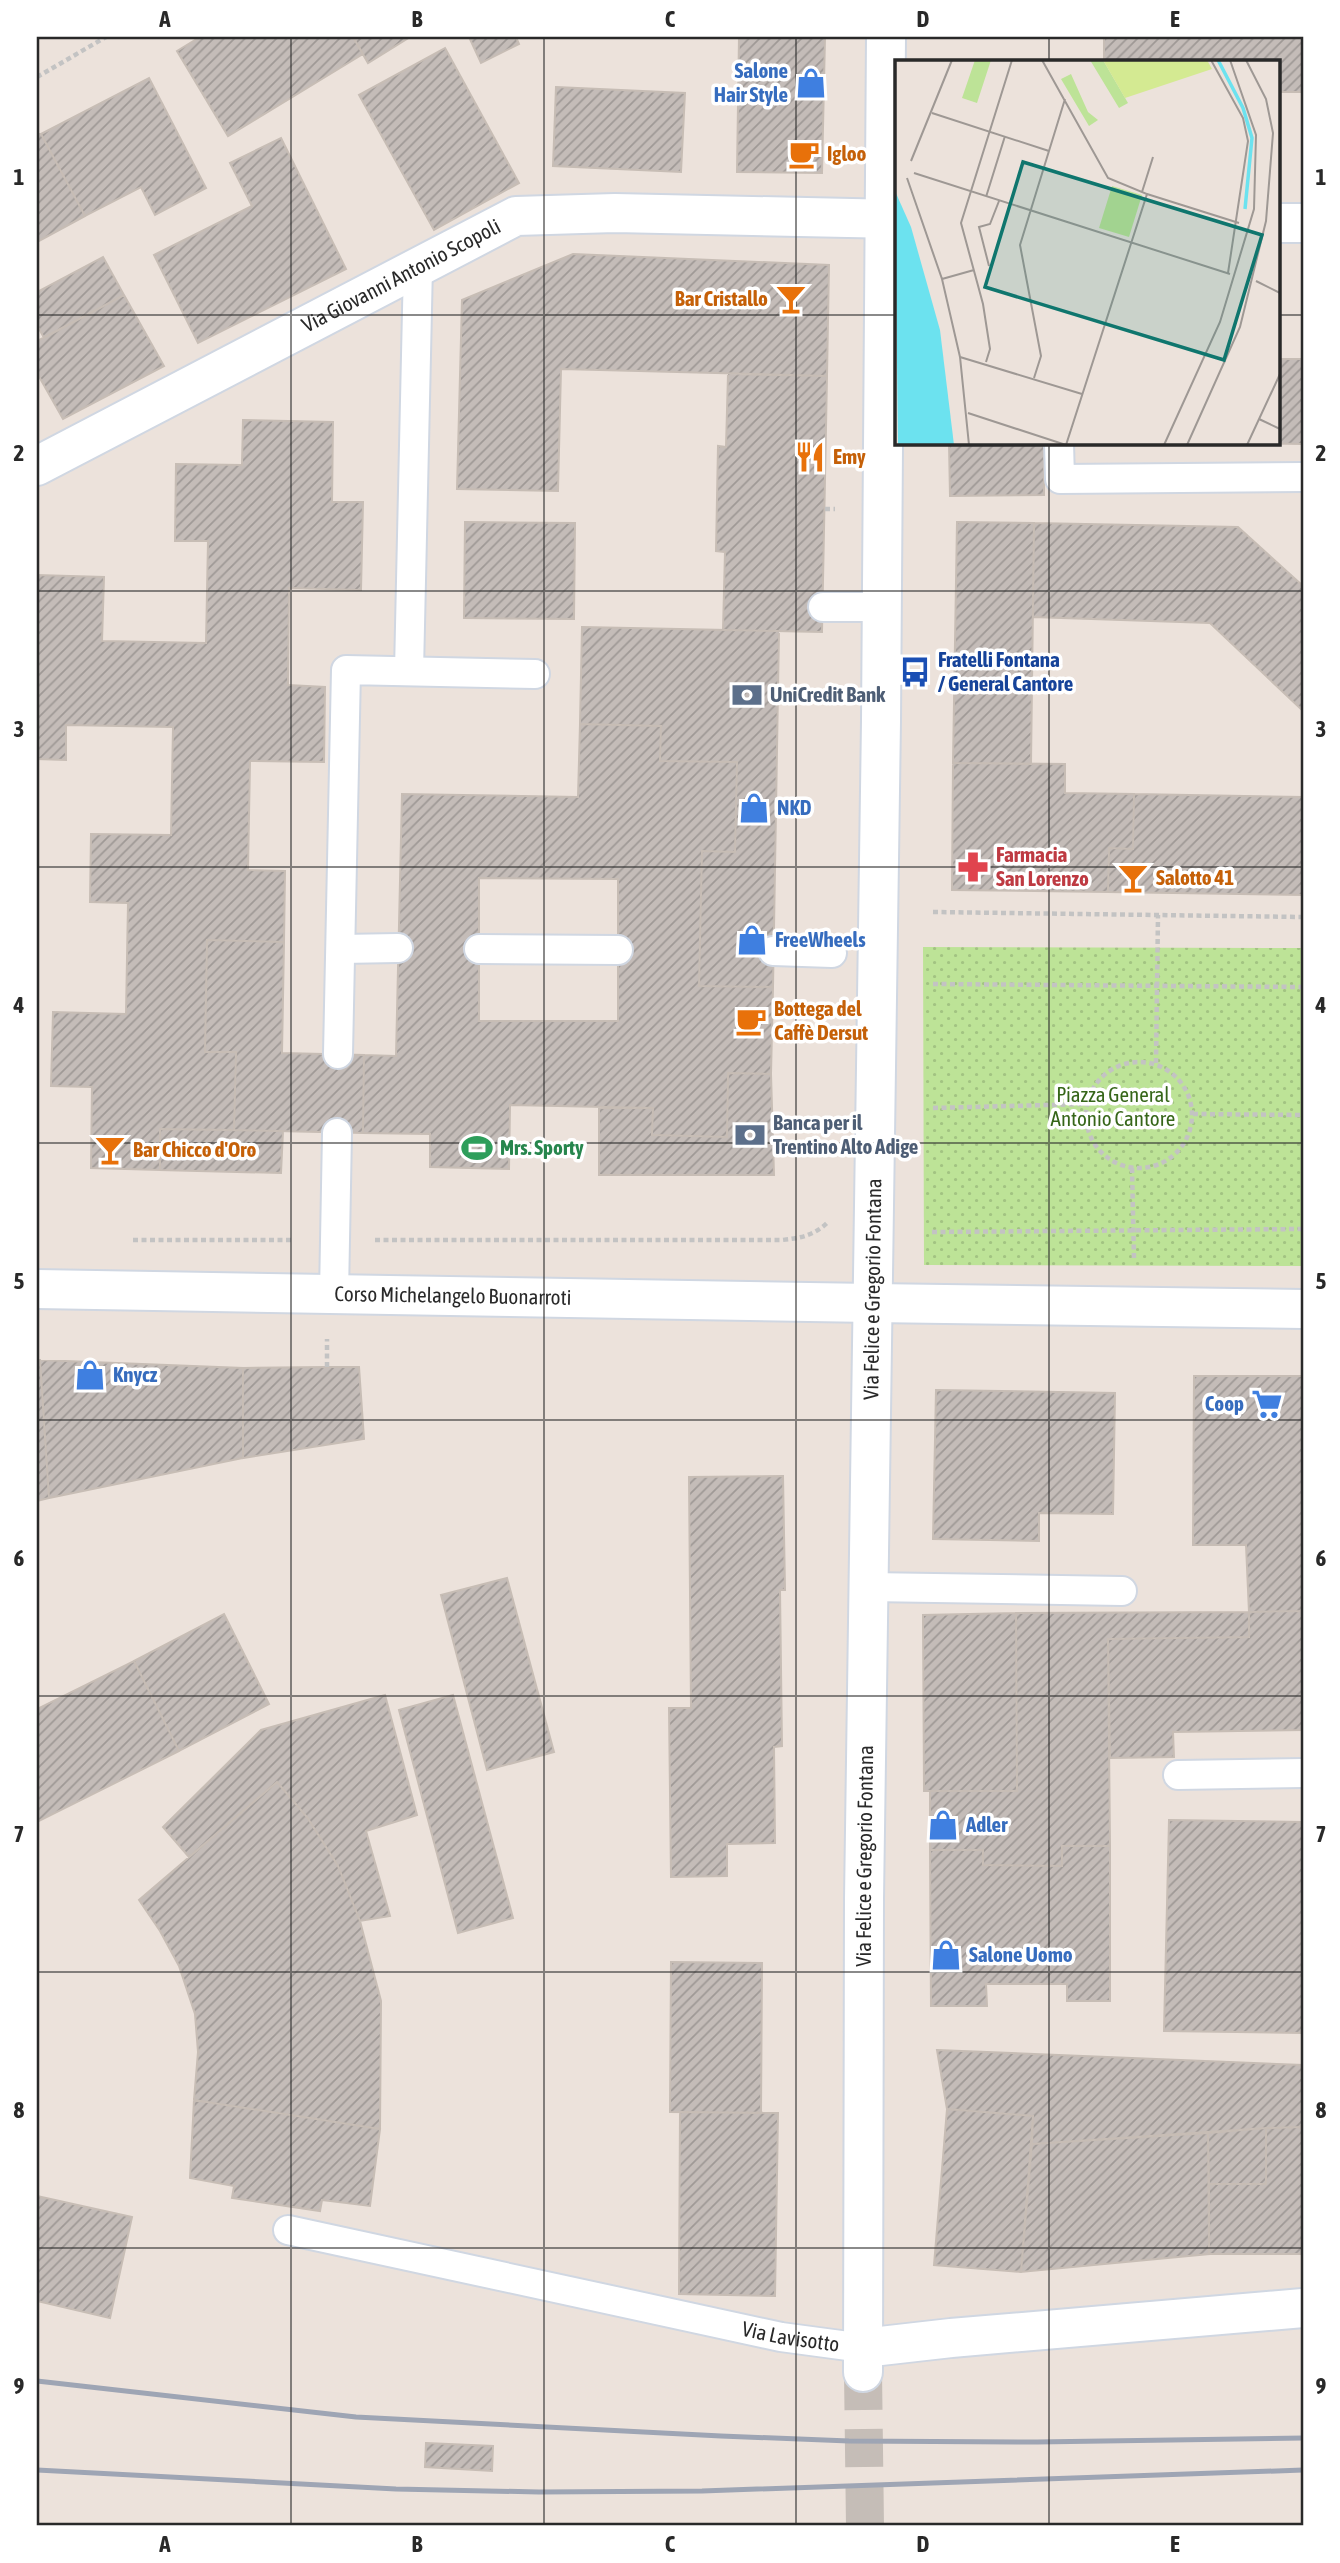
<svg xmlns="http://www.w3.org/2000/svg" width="1340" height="2563" font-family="'Asap Condensed',sans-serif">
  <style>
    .green { fill: url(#green-dots) }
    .building { fill: url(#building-hatch); stroke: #c7bdb5; stroke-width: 2; fill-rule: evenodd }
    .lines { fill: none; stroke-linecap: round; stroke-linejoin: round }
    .secondary-tunnel { stroke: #c5bdb7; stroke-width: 38; stroke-dasharray: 38 19; stroke-linecap: butt }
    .service-casing { stroke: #d0d7e2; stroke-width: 32 }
    .minor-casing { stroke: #d0d7e2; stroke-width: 42 }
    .tertiary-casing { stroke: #d0d7e2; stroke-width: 42 }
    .secondary-casing { stroke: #d0d7e2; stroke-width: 42 }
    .path { stroke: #c3c3c3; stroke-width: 4.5; stroke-dasharray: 5 3.5; stroke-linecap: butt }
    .service { stroke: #fff; stroke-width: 28 }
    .minor { stroke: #fff; stroke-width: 38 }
    .tertiary { stroke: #fff; stroke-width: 38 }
    .secondary { stroke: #fff; stroke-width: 38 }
    .rail { stroke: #9ea5b4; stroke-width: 5 }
    .grid { fill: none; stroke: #292929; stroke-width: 2; stroke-opacity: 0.55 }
    .labels { text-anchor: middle; stroke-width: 7; stroke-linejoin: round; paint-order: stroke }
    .shop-label { font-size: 21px; font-weight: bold; fill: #366cbe; stroke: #fff; text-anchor: start }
    .food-label { font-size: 21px; font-weight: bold; fill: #c56008; stroke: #fff; text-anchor: start }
    .street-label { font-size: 21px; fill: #292929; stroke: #fff }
    .transit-label { font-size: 21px; font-weight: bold; fill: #164399; stroke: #fff; text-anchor: start }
    .service-label { font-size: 21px; font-weight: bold; fill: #4e5e75; stroke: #fff; text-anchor: start }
    .health-label { font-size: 21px; font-weight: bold; fill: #be3a42; stroke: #fff; text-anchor: start }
    .park-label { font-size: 21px; fill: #366619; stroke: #fff }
    .leisure-label { font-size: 21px; font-weight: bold; fill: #27864d; stroke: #fff; text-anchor: start }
    .inset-river { fill: none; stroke: #6ce2ef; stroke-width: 3.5 }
    .inset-road { fill: none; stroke: #9e9894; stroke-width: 2 }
    .view { fill: #0f766e; fill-opacity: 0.15; stroke: #0f766e; stroke-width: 3.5 }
    .inset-edge { fill: none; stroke: #292929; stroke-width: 3.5 }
    .neatline { fill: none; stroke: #292929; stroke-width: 2.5 }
    .grid-label { font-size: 23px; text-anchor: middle; font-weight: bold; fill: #292929 }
  </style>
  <defs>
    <pattern id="green-dots" width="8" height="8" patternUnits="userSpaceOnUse" patternTransform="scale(1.75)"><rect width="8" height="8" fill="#bde397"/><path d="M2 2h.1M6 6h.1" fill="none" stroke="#a2c382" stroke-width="1.8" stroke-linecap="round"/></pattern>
    <pattern id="building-hatch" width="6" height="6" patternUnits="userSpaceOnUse" patternTransform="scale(1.75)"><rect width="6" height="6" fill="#c4bcb8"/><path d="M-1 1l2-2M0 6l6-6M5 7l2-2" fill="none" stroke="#9f9996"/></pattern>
  </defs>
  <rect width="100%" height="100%" fill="#ece2db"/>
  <!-- green -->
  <path class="green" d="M923,947L1303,948V1266L924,1265Z"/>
  <!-- building -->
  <path class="building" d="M200,37H353L363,54L228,136L177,51Z
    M353,37H410L368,63Z
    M469,37H516L519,44L481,63Z
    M739,37H825L822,173L737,172Z
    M1104,37H1303V92H1279V61H1104Z
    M445,48L519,183L434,230L359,95Z
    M149,78L206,188L155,215L141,187L85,216L41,134Z
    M556,87L685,93L681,172L553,166Z
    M37,134H41L85,216L37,242Z
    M281,138L346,269L198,343L154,255L252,206L230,163Z
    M573,254L829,265L827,376L561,369L558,491L457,489L462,300Z
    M103,257L124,295L44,338L37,325V292Z
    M124,295L164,366L63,419L37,373V341Z
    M1279,359H1303V444L1226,443H1279Z
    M728,374L827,376L822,632L723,630L725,552L716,551L718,446L726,447Z
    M243,420L333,422L332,502H363L361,590L289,588L288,685L325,687L324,762L250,761L248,870L285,871L284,942L207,940L205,1052H236L234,1130L160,1129V1170L91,1168L92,1087L51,1086L53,1012L126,1014L128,903L90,902L91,834L171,835L173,727L66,725V760L37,759V575L104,577L102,641L206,643L208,541H175L176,464L242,465Z
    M949,443H1044V495L950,496Z
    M465,522L575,523L574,619L464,618Z
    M957,522L1034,523L1031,764L953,763Z
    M1034,523L1238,527L1303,586V711L1210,623L1033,617Z
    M582,627L779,631L773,987L699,986L702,851L735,852L737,762L660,761L661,726L580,724Z
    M580,724L661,726L660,761L737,762L735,852L702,851L699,986L773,987L771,1074L728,1073L727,1137L652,1135L653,1108L510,1105L509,1169L430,1167V1134L363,1133L364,1055L396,1056L402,794L578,797ZM479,878L618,879V1021H479Z
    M953,763L1065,764V793L1134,794L1133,849L1109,848L1108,892L952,890Z
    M1134,794L1303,797V895L1108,892L1109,848L1133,849Z
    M207,940L284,942L282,1053L364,1055L363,1133L234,1130L236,1052H205Z
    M728,1073L771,1074L774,1175H599V1108H653L652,1135L727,1137Z
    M160,1129L283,1131L281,1173L160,1170Z
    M37,1360H40L49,1498L37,1501Z
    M40,1360L243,1368V1458L49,1498Z
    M327,1367H359L364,1439L243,1458V1368Z
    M1194,1376H1303V1611L1249,1612L1246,1545H1193Z
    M936,1390L1115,1393L1113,1514L1039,1513V1541L933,1539Z
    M783,1476L785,1590H780L782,1746L774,1747L775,1843L727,1844V1876L671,1877L669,1708H691L689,1477Z
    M507,1578L554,1752L487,1770L441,1595Z
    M1303,1611V1730L1173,1732L1174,1757L1110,1758L1108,1639L1249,1637V1612Z
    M1249,1612V1637L1108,1639L1110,1846H1062V1866L983,1865V1850H930V1791H1017L1016,1613Z
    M1016,1613L1017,1791H924L923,1615Z
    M224,1614L269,1704L179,1751L134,1661Z
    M134,1661L179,1751L37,1822V1709Z
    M385,1695L417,1815L366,1831L390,1916L360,1921L338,1866L307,1817L277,1782L189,1857L163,1827L261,1730Z
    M453,1695L513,1918L458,1933L399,1710Z
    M277,1782L307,1817L338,1866L360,1921L381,2001L380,2129L194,2100L198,2052L195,2014L179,1966L160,1931L139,1900Z
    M1169,1820L1303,1822V2033L1164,2031Z
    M1062,1846H1110V2001H1067V1984H986L987,2006H931L930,1850H983V1865L1062,1866Z
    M671,1962L762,1963L761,2113L670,2112Z
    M937,2050L1303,2065V2127L1266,2128L1032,2144L1033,2116L947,2109Z
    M194,2100L380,2129L370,2206L322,2200L320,2211L232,2198L234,2186L190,2178Z
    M947,2109L1033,2116L1021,2272L934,2265Z
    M680,2112L778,2113L775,2296L679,2294Z
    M1303,2127V2254H1209V2184H1266V2128Z
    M1266,2128V2184H1209L1208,2133Z
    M1208,2133L1209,2254L1021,2272L1032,2144Z
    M37,2196L132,2217L110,2318L37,2301Z
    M426,2443L493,2446L492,2471L425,2467Z"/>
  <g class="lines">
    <!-- secondary-tunnel -->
    <path class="secondary-tunnel" d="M863,2372L865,2526"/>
    <!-- service casing -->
    <g class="service-casing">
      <g id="service">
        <path d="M1059,443L1060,479L1303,477"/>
        <path d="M823,607H881"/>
        <path d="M409,671L418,265"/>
        <path d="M341,949L398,948"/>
        <path d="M479,949L618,950"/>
        <path d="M773,951L832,953"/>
        <path d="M338,1054L346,670L535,674"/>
        <path d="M334,1294L337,1133"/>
        <path d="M868,1587L1122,1591"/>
        <path d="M1178,1775L1303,1773"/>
        <path id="s1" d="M288,2230L781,2337L863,2348"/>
      </g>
    </g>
    <!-- minor casing -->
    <g class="minor-casing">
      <g id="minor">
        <path d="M1279,223H1303"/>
        <path id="s2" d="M37,466L516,216L615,213L897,219"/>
        <path d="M872,1303L1303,1309"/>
        <path d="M863,2348L951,2338L1303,2308"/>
      </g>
    </g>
    <!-- tertiary casing -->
    <g class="tertiary-casing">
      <g id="tertiary">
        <path id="s3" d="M37,1289L872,1303"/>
      </g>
    </g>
    <!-- secondary casing -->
    <g class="secondary-casing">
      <g id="secondary">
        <path id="s4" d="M863,2372L864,1899L881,721L886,37"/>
      </g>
    </g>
    <!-- path -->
    <path class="path" d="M37,77L106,37
      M825,509H835
      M933,912L1303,917
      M933,984L1303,987
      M1086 1115a53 53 0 1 1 106 0a53 53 0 1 1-106 0Z
      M1156,1063L1158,915
      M933,1108L1086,1104
      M1193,1114L1303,1115
      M1132,1168L1134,1259
      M932,1232L1303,1229
      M133,1240H292
      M375,1240H782C800,1238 813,1236 827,1223
      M327,1367V1339"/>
    <!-- service -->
    <use href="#service" class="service"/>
    <!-- minor -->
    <use href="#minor" class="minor"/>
    <!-- tertiary -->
    <use href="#tertiary" class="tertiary"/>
    <!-- secondary -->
    <use href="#secondary" class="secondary"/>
    <!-- rail -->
    <path class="rail" d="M37,2381L356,2417L721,2436L849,2441L1037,2442L1303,2438
      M37,2470L396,2489L539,2492L702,2491L1303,2470"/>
  </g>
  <!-- grid -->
  <path class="grid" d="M291,37V2526M544,37V2526M796,37V2526M1049,37V61M37,315H897M1279,315H1303M1049,443V2526M37,591H1303M37,867H1303M37,1143H1303M37,1420H1303M37,1696H1303M37,1972H1303M37,2248H1303"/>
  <!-- icons -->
  <defs>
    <g id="shop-bare" transform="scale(2.415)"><path d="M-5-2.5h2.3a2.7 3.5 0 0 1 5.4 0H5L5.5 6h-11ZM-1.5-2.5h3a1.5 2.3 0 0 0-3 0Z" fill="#3f7fe0" stroke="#fff" stroke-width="2.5" paint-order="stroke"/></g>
    <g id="cafe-bare" transform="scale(2.415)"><path d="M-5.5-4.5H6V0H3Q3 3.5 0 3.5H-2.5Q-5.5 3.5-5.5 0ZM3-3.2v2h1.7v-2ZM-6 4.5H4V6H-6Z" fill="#e8710a" stroke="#fff" stroke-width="2.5" paint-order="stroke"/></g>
    <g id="bar-bare" transform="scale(2.415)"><path d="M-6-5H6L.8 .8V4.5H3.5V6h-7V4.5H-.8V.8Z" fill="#e8710a" stroke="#fff" stroke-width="2.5" paint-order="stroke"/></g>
    <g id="restaurant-bare" transform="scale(2.415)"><path d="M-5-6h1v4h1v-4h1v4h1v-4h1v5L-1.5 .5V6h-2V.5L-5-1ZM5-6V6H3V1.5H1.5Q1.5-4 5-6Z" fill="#e8710a" stroke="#fff" stroke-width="2.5" paint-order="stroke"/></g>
    <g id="bus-bare" transform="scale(2.415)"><path d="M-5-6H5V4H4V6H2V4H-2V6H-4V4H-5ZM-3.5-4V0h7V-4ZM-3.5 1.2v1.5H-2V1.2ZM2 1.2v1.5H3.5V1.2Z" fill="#1a4fb4" stroke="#fff" stroke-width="2.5" paint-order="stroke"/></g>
    <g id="bank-bare" transform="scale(2.415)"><path d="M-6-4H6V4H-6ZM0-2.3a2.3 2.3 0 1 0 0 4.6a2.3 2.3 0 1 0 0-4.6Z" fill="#5c6f8a" stroke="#fff" stroke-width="2.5" paint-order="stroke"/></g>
    <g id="pharmacy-bare" transform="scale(2.415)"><path d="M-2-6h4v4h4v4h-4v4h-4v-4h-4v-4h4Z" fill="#e0444e" stroke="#fff" stroke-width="2.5" paint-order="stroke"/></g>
    <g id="stadium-bare" transform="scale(2.415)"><path d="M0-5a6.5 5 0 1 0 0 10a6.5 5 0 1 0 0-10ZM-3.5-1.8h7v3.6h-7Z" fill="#2e9e5b" stroke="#fff" stroke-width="2.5" paint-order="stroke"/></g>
    <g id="supermarket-bare" transform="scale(2.415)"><path d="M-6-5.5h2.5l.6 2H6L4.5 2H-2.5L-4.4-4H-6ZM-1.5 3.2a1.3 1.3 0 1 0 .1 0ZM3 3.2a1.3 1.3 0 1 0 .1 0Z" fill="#3f7fe0" stroke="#fff" stroke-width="2.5" paint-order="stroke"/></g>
  </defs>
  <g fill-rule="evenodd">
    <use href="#shop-bare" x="811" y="83"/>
    <use href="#cafe-bare" x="804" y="154"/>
    <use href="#bar-bare" x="791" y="299"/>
    <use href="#restaurant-bare" x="810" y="457"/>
    <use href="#bus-bare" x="915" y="672"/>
    <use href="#bank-bare" x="747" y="695"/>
    <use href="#shop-bare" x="754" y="808"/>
    <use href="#pharmacy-bare" x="973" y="867"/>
    <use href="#bar-bare" x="1133" y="878"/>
    <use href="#shop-bare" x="752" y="940"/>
    <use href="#cafe-bare" x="751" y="1021"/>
    <use href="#bank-bare" x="750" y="1135"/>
    <use href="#stadium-bare" x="477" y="1148"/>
    <use href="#bar-bare" x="110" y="1150"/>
    <use href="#shop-bare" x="90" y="1375"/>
    <use href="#supermarket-bare" x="1267" y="1404"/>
    <use href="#shop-bare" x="943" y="1825"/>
    <use href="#shop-bare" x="946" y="1955"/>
  </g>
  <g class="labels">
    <!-- shop labels -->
    <g class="shop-label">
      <text x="788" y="78" text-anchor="end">Salone<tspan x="788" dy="24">Hair Style</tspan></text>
      <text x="777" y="815">NKD</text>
      <text x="775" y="947">FreeWheels</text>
      <text x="113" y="1382">Knycz</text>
      <text x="1244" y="1411" text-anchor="end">Coop</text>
      <text x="966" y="1832">Adler</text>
      <text x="969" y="1962">Salone Uomo</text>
    </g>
    <!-- food labels -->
    <g class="food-label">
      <text x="827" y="161">Igloo</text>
      <text x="768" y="306" text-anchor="end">Bar Cristallo</text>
      <text x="833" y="464">Emy</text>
      <text x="1156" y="885">Salotto 41</text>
      <text x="774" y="1016">Bottega del<tspan x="774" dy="24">Caffè Dersut</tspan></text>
      <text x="133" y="1157">Bar Chicco d'Oro</text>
    </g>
    <!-- street labels -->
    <g class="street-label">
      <text dy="7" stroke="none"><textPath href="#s2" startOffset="411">Via Giovanni Antonio Scopoli</textPath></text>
      <text dy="7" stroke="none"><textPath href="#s4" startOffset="1083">Via Felice e Gregorio Fontana</textPath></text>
      <text dy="7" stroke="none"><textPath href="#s3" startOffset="416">Corso Michelangelo Buonarroti</textPath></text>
      <text dy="7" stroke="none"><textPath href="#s4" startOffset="516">Via Felice e Gregorio Fontana</textPath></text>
      <text dy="7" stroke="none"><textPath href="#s1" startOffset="514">Via Lavisotto</textPath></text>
    </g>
    <!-- transit labels -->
    <g class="transit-label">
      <text x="938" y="667">Fratelli Fontana<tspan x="938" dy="24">/ General Cantore</tspan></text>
    </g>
    <!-- service labels -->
    <g class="service-label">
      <text x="770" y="702">UniCredit Bank</text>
      <text x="773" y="1130">Banca per il<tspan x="773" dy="24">Trentino Alto Adige</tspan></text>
    </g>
    <!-- health labels -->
    <g class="health-label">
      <text x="996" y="862">Farmacia<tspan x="996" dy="24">San Lorenzo</tspan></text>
    </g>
    <!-- park labels -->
    <g class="park-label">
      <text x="1113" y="1102">Piazza General<tspan x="1113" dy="24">Antonio Cantore</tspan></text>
    </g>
    <!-- leisure labels -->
    <g class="leisure-label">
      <text x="500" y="1155">Mrs. Sporty</text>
    </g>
  </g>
  <!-- overview -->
  <g transform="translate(895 60)">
    <rect width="385" height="385" fill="#ece2db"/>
    <path d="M80,0H96L82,43L67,38ZM195,0H208L233,43L224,48ZM176,14L193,52L203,60L194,66L166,19ZM217,126L247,135L234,177L204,168Z" fill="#bde397"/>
    <path d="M208,0H312L317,9L230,38Z" fill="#d4ea92"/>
    <path d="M0,131L16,167L45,270L59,385H3Z" fill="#6ce2ef"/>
    <path class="inset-river" d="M323,0L348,48L357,78L350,149"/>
    <path class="inset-road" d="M316,0L348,58L353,81L333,213M37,53L154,91M16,101L57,0M19,113L335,214M12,118L47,219L65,297L74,385M247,132L258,97M252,134L344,163M91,137L110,76M94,206L84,167L95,164L104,141M47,219L79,210M361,221L385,233M65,297L187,334M91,302L95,289L88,244L66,163L117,0M139,318L146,296L125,185L170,39M73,353L171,385L252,134L213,118L147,0M364,359L385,369M269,385L325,262L359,149L361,75L335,0M292,385L345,267L371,161L378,73L371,39L351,0M352,385L385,314"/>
    <path class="view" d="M128,102L367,175L329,300L90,227Z"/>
    <rect width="385" height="385" class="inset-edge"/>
  </g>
  <!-- border -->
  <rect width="1340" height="2563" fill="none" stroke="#ffffff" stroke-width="77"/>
  <rect x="38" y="38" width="1264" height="2486" class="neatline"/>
  <g class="grid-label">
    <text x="165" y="27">A</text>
    <text x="417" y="27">B</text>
    <text x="670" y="27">C</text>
    <text x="923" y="27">D</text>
    <text x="1175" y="27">E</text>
    <text x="19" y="185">1</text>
    <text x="1321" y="185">1</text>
    <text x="19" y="461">2</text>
    <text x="1321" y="461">2</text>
    <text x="19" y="737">3</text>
    <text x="1321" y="737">3</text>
    <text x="19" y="1013">4</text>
    <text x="1321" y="1013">4</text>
    <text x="19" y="1289">5</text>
    <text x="1321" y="1289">5</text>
    <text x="19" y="1566">6</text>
    <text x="1321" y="1566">6</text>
    <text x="19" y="1842">7</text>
    <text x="1321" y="1842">7</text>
    <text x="19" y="2118">8</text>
    <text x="1321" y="2118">8</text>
    <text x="19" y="2394">9</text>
    <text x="1321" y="2394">9</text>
    <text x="165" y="2552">A</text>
    <text x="417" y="2552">B</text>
    <text x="670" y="2552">C</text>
    <text x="923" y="2552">D</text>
    <text x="1175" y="2552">E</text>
  </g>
</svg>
